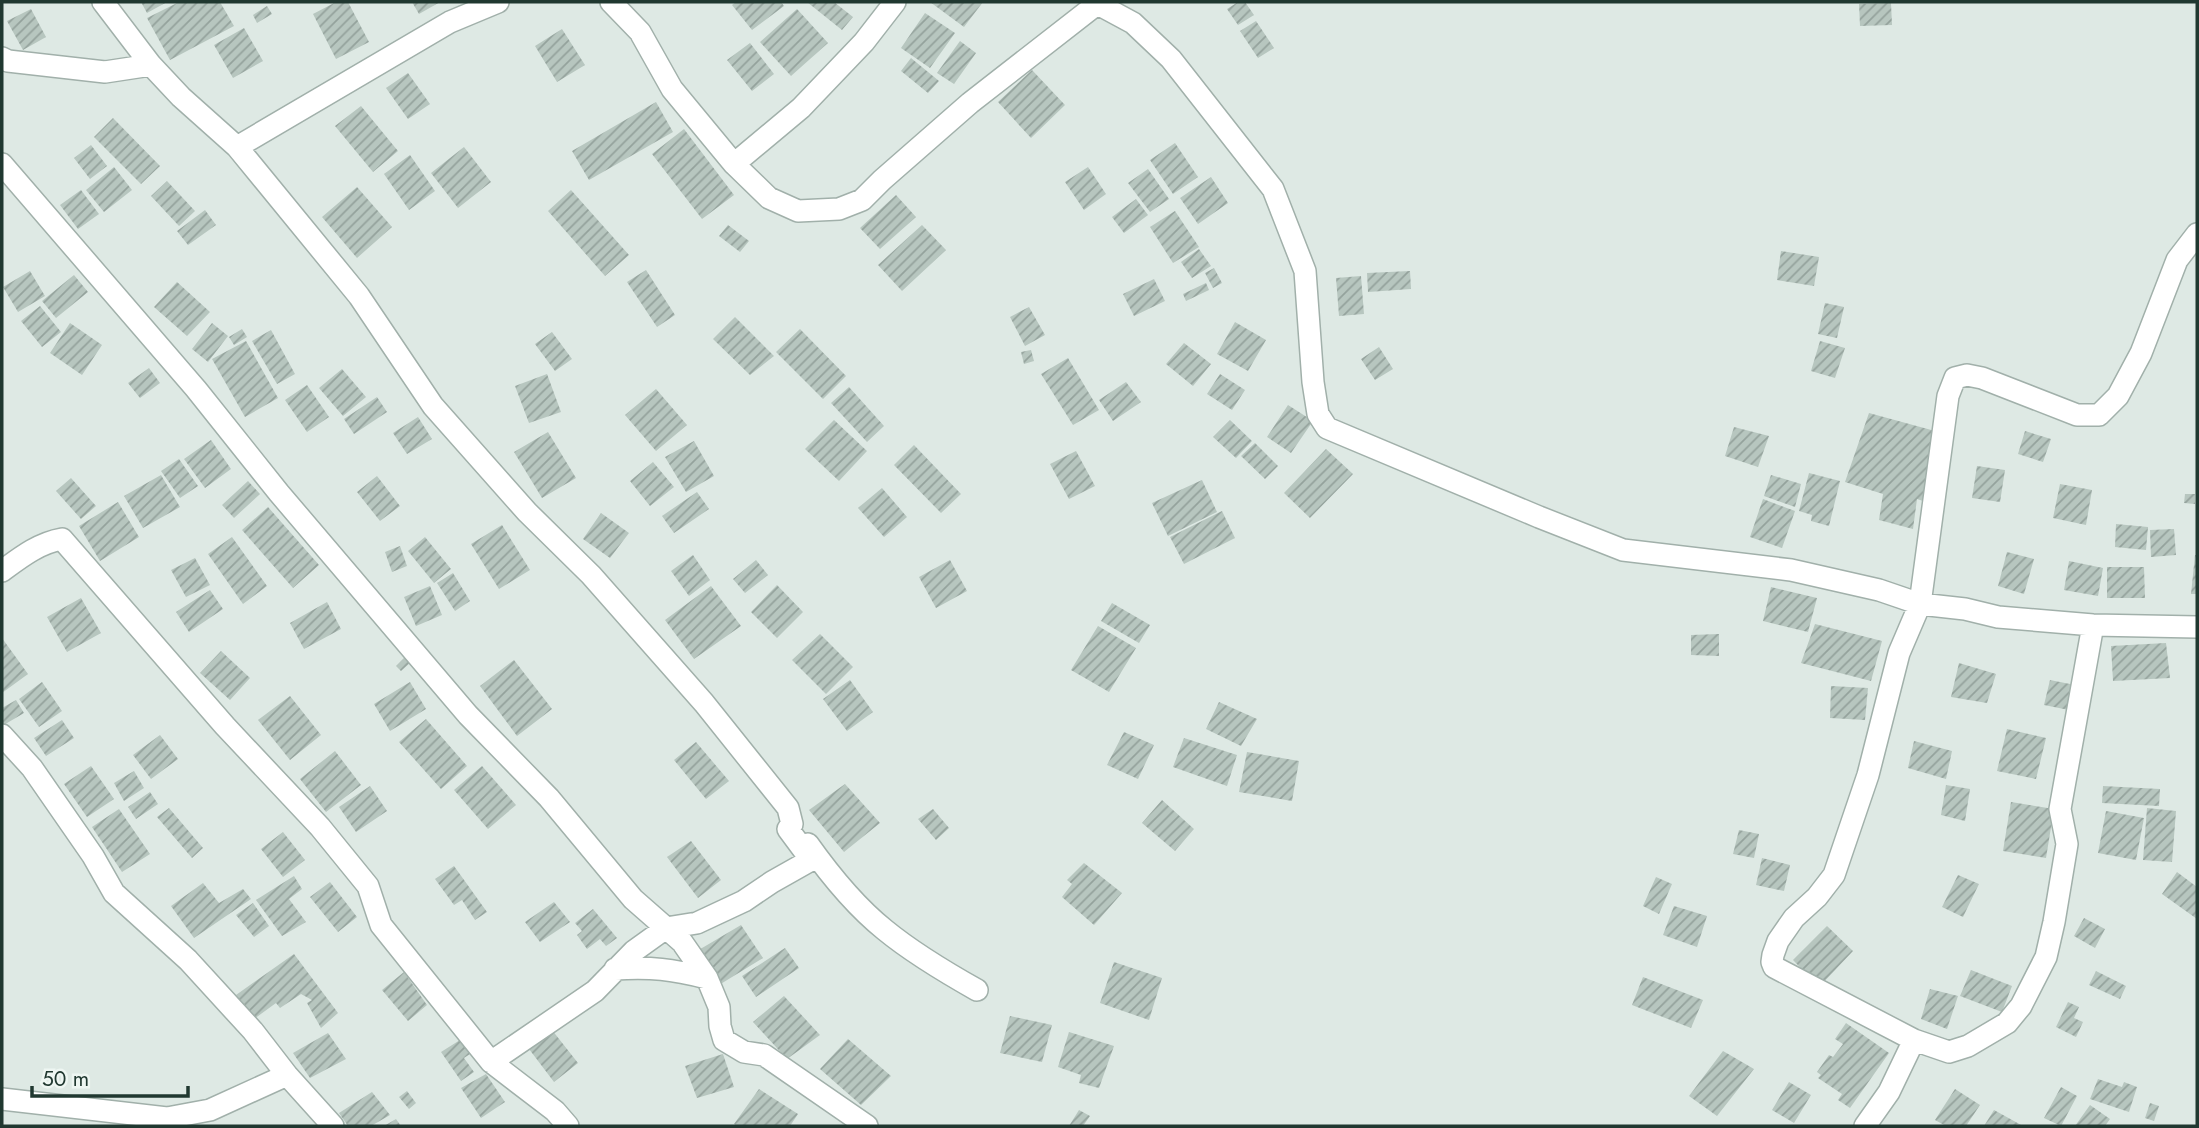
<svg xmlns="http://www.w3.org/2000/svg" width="2199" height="1128" font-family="Jost,sans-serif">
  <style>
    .building { fill: url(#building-hatch) }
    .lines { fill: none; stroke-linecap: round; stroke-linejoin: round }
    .street-casing { stroke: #a1b0aa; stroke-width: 24 }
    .street { stroke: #fff; stroke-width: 21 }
  </style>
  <defs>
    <pattern id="building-hatch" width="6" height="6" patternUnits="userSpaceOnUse" patternTransform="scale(1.75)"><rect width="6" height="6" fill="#b7c6bf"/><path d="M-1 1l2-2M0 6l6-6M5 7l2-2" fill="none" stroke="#94a29c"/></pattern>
  </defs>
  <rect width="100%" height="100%" fill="#dee9e4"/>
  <!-- building -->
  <path class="building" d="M141,2H167L147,13Z
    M179,2H220L234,26L170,60L147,18Z
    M336,2H348L369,42L336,59L313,14Z
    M412,2H440L419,14Z
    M736,2H781L784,6L752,30L732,5Z
    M807,2H834L853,17L842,30Z
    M930,2H983L964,27Z
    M1238,2H1245L1254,15L1238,25L1227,9Z
    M1891,3L1892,25L1860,26L1859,4Z
    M267,6L272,14L257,23L253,15Z
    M31,9L46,37L23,50L7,21Z
    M797,9L828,43L791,76L760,42Z
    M925,13L955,33L930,68L901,48Z
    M1256,21L1274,48L1258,58L1240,31Z
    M244,28L263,61L233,78L214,45Z
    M562,29L585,65L557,82L535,46Z
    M960,41L976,53L954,84L937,73Z
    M750,43L774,74L752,91L727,60Z
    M911,58L939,81L928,93L901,71Z
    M1032,70L1065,105L1031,138L998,102Z
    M408,73L430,104L408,119L386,88Z
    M656,102L673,132L589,180L572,151Z
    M361,106L398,151L373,172L335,126Z
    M113,118L160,166L141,184L94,137Z
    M684,129L734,195L702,219L652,154Z
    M1175,143L1198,177L1173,194L1150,160Z
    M91,145L107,166L90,179L74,158Z
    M464,147L491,182L458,208L431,173Z
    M410,155L435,191L409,210L384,174Z
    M114,167L132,190L104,212L86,190Z
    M1088,167L1106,194L1084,210L1065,182Z
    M1148,169L1169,199L1150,212L1128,183Z
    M1211,177L1228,203L1198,224L1180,198Z
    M167,181L195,211L179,226L151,196Z
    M357,187L392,227L357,258L322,217Z
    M81,190L99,214L78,229L60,205Z
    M571,190L629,255L605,276L548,211Z
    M896,195L916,217L880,249L860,228Z
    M1136,199L1148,215L1124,233L1112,217Z
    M205,210L216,225L188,245L177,231Z
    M1175,211L1199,247L1173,263L1150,227Z
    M728,225L749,241L740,252L719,236Z
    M922,225L946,250L902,291L878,265Z
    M1199,249L1211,266L1192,278L1181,262Z
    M1781,251L1819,257L1814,286L1777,280Z
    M1214,268L1222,283L1213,288L1205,273Z
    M646,270L675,315L657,327L627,282Z
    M30,271L45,296L18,312L3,287Z
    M1410,271L1411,289L1368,292L1367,273Z
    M74,275L88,292L56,318L42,301Z
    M1361,276L1364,314L1339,316L1336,278Z
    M1154,279L1165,301L1134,316L1123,294Z
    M177,282L210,312L187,336L154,307Z
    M1206,283L1209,290L1186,301L1183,294Z
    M1825,303L1844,307L1837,338L1818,334Z
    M40,306L61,332L42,347L21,321Z
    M1029,307L1045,335L1025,346L1010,317Z
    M735,317L774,356L750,375L713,339Z
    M1235,322L1266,340L1248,371L1217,354Z
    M70,323L102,345L82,375L50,353Z
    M212,323L228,336L208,362L192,349Z
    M242,329L247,337L234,345L229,337Z
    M800,329L846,376L823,399L776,352Z
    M271,330L295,374L277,384L252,341Z
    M552,332L572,359L555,371L535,344Z
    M246,341L278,398L245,417L212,359Z
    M1820,341L1845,348L1835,378L1811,371Z
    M1184,343L1211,364L1193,386L1166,364Z
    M1379,347L1393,369L1375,380L1361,359Z
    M1031,350L1034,361L1024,364L1021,352Z
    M1068,358L1099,410L1073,425L1041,374Z
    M149,368L160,383L140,398L128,383Z
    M342,369L366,397L343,416L319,388Z
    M547,374L561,412L529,423L515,386Z
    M1220,374L1245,390L1232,410L1207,394Z
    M1126,382L1141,402L1113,421L1099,400Z
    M307,385L329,417L307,432L285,400Z
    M849,387L884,426L867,442L831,403Z
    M656,389L687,425L656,451L625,415Z
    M377,397L387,412L354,434L344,419Z
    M1288,405L1313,421L1291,453L1267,437Z
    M1869,413L1946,434L1929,503L1917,499L1913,529L1879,520L1883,494L1845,482Z
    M418,417L432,439L407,454L393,433Z
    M834,420L867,451L839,481L805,449Z
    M1230,420L1252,441L1236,458L1213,437Z
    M1734,427L1769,436L1758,467L1725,456Z
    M2025,431L2051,439L2043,462L2018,454Z
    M548,432L576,478L542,498L514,452Z
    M211,440L231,469L205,488L184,459Z
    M694,441L714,476L686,492L665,457Z
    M1255,443L1278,466L1265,479L1241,456Z
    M914,445L961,494L941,513L894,465Z
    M1326,449L1353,474L1310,518L1284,493Z
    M1076,451L1095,486L1069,499L1050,464Z
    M179,459L198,486L180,498L161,471Z
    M653,462L674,487L650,506L630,481Z
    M1977,466L2005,470L2000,502L1972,498Z
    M1809,473L1840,481L1829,526L1811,521L1812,515L1799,511Z
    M161,475L180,507L143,528L124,496Z
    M1771,475L1801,484L1795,507L1764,496Z
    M377,476L400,506L380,521L357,492Z
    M71,478L96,506L81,519L56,491Z
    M1202,480L1217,512L1168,536L1152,503Z
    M248,481L260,494L234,518L222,505Z
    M2060,484L2092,490L2086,525L2053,518Z
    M882,488L907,517L884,537L858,508Z
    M697,492L709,509L674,533L662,516Z
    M2185,494H2195V504L2184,503Z
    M1763,499L1795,511L1782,548L1750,537Z
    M118,502L139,537L100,561L79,526Z
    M268,507L319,565L293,588L242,530Z
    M1222,511L1235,538L1184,564L1170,537Z
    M601,513L629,533L610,558L583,539Z
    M2116,524L2148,527L2146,550L2115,547Z
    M502,525L530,570L499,589L471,544Z
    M2174,529L2176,555L2151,557L2150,530Z
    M232,537L267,586L243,604L208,554Z
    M425,537L451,569L434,583L408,551Z
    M400,546L407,566L392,572L385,552Z
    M2007,552L2034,559L2024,594L1998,586Z
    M693,555L710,580L689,596L671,571Z
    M2195,555H2197V594H2191Z
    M195,558L210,585L186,597L171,570Z
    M756,560L768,575L745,593L733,579Z
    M950,560L967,591L936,608L919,577Z
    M2069,561L2103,568L2098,596L2064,590Z
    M2107,567H2144L2145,598H2107Z
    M453,573L470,601L455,611L437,583Z
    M777,585L803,612L777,638L751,612Z
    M430,586L442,615L416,626L404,597Z
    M711,586L741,626L694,659L665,620Z
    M1771,587L1817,598L1808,632L1763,621Z
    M210,590L223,609L189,632L176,612Z
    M81,598L101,633L67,652L47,617Z
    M327,602L341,629L304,649L290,623Z
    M1112,603L1150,625L1139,643L1101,621Z
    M1815,624L1882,641L1871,681L1801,663Z
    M1098,626L1136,648L1109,692L1071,670Z
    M820,634L853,667L826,694L792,660Z
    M1719,634V656L1691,655V635Z
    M2,638L28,674L2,693Z
    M2166,643L2170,678L2113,681L2111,646Z
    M221,651L250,678L230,700L200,673Z
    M406,656L411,662L401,671L396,666Z
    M514,660L552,709L517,736L480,686Z
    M1959,663L1996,674L1987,703L1951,697Z
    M850,680L873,712L847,731L823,699Z
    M2050,680L2080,686L2074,711L2044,705Z
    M42,682L62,711L39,727L19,699Z
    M410,682L426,709L390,731L374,704Z
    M1831,686L1868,688L1865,720L1830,718Z
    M290,696L321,735L290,760L258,720Z
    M16,700L24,713L2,726V708Z
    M1219,702L1257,719L1241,746L1206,729Z
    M426,719L467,766L441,789L399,742Z
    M62,720L74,738L46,756L34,738Z
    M2007,729L2046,738L2036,779L1997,771Z
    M1124,732L1154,745L1138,779L1107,765Z
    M160,735L178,759L151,779L133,755Z
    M1184,738L1237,755L1227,786L1173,767Z
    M1914,741L1952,751L1946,779L1908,768Z
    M696,742L729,781L706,799L674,760Z
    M335,751L361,785L326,812L300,779Z
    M1247,752L1299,761L1292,801L1239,792Z
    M91,766L114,799L87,817L64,784Z
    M482,766L516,805L488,829L454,790Z
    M134,771L144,788L124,801L114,783Z
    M845,784L880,823L844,852L809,810Z
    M1946,785L1970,789L1965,821L1941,815Z
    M370,786L387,811L356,832L339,807Z
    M2103,786L2160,789L2159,806L2102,803Z
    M150,792L158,804L136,819L128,807Z
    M1162,800L1194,829L1175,851L1142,823Z
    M2011,802L2054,809L2046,858L2003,851Z
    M169,808L203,848L192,858L157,817Z
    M2147,808L2176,811L2172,862L2143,860Z
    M119,809L150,854L122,872L92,827Z
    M933,809L949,828L936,840L918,819Z
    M2106,811L2144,818L2136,860L2098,853Z
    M1739,830L1759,834L1754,858L1733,854Z
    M283,832L305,860L283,877L261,849Z
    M691,841L721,880L698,898L667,857Z
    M1762,858L1790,865L1784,891L1756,885Z
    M1084,863L1122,893L1094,925L1062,897L1072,884L1067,880Z
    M454,866L487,912L475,920L462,900L454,905L435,879Z
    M2177,872L2197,887V919L2162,894Z
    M1958,875L1979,884L1963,917L1942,907Z
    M294,876L302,889L289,899L306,922L282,936L256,900Z
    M1656,877L1672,884L1659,914L1643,906Z
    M330,882L357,917L338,932L310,897Z
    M203,883L219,903L243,889L251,899L194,938L171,906Z
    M554,902L570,922L540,942L525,922Z
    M253,903L269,926L254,937L236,915Z
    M1674,906L1707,916L1697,947L1663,935Z
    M593,909L617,938L606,946L600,939L587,949L577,935L582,931L575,923Z
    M2084,918L2105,929L2095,948L2074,936Z
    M741,925L763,958L719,985L697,951Z
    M1827,926L1853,951L1819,987L1793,960Z
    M785,948L799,968L756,997L742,976Z
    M294,954L338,1013L321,1028L307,1003L312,1000L301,994L280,1008L276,1003L254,1019L236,995Z
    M1114,962L1162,978L1149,1020L1100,1003Z
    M1971,970L2012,986L2002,1012L1960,996Z
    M2096,971L2126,986L2120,999L2089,985Z
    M404,972L427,1005L408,1021L382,990Z
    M1643,977L1703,1000L1691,1028L1632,1005Z
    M1930,989L1958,996L1947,1029L1921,1019Z
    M784,996L820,1035L787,1059L753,1022Z
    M2068,1002L2079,1007L2074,1018L2083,1022L2076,1037L2056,1027Z
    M1010,1016L1052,1025L1042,1062L1000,1053Z
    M1846,1023L1889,1053L1850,1108L1838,1100L1842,1094L1818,1078L1821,1075L1817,1072L1829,1055L1833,1057L1843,1044L1835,1039Z
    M552,1030L578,1063L554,1082L529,1049Z
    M1069,1032L1114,1046L1099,1088L1079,1083L1081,1075L1058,1067Z
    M328,1033L346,1059L310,1078L293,1053Z
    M848,1039L891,1076L861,1105L820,1069Z
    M460,1040L470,1054L464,1058L474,1072L461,1081L441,1052Z
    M1723,1051L1754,1069L1717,1116L1689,1096Z
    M723,1054L734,1087L697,1098L685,1066Z
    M486,1074L505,1102L481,1118L461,1088Z
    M2098,1079L2122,1087L2124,1082L2137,1087L2129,1112L2090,1099Z
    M1789,1082L1811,1095L1794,1123L1772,1110Z
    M2061,1087L2077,1096L2061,1126L2044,1118Z
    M759,1089L798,1114L790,1126H737L734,1124Z
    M1955,1089L1980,1105L1966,1126H1946L1935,1120Z
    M407,1091L416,1103L409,1109L399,1097Z
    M372,1092L390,1115L371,1126H348L339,1113Z
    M2150,1103L2159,1106L2154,1121L2145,1118Z
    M2090,1105L2110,1119L2105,1126H2075Z
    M1079,1110L1090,1116L1083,1126H1069Z
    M1994,1110L2023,1126H1984Z
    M396,1119L401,1126H384Z"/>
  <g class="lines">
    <!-- street casing -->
    <g class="street-casing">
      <path id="street" d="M103,2L151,65L181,97L237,147L359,296L433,406L527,512L591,575L704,703L788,808L792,824L788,829L811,860L772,882L744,901L697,923L666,928L634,951L595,991L491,1062
        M611,2L640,32L672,89L734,164L769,198L798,211L839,209L862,200L882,180L970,103L1097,4
        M1094,2L1133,23L1171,59L1273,189L1305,271L1313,382L1318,414L1327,428L1539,517L1623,550L1791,570L1879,590L1920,604L1965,609L1998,617L2093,625L2197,627
        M2,58L8,61L105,72L151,65
        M237,147L450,22L498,2
        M2,164L196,389L279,493L468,715L549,798L633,899L682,942L707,978L719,1007L720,1026L724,1040L744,1052L764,1055L867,1126
        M734,164L801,108L864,42L895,2
        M2,571C21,557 39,543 62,539L225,726L320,827L368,886L381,925L491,1062L555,1111L568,1126
        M2093,625L2060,809L2067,844L2054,922L2046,957L2021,1006L2007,1023L1968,1046L1949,1052L1914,1040L1774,967L1772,962L1773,955L1778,941L1794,918L1817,897L1834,875L1868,775L1899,653L1920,604L1948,396L1955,378L1967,375L1982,378L2077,415H2099L2118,396L2141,353L2177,260L2197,234
        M2,735L32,768L93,856L114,893L188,960L253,1031L287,1075L333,1126
        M808,844C830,875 855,906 885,930C913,953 945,972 977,990
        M615,969C652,967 671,969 707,978
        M2,1099L167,1118L210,1110L287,1075
        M1865,1126L1889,1092L1914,1040"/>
    </g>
    <!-- street -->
    <use href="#street" class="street"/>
  </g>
  <!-- border -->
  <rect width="2199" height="1128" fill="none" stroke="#203830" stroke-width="7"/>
  <!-- scale -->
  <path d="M32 1086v10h156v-10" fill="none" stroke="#203830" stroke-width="3.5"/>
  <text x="42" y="1086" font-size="21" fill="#203830" stroke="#eef6f2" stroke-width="5" paint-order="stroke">50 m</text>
</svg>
